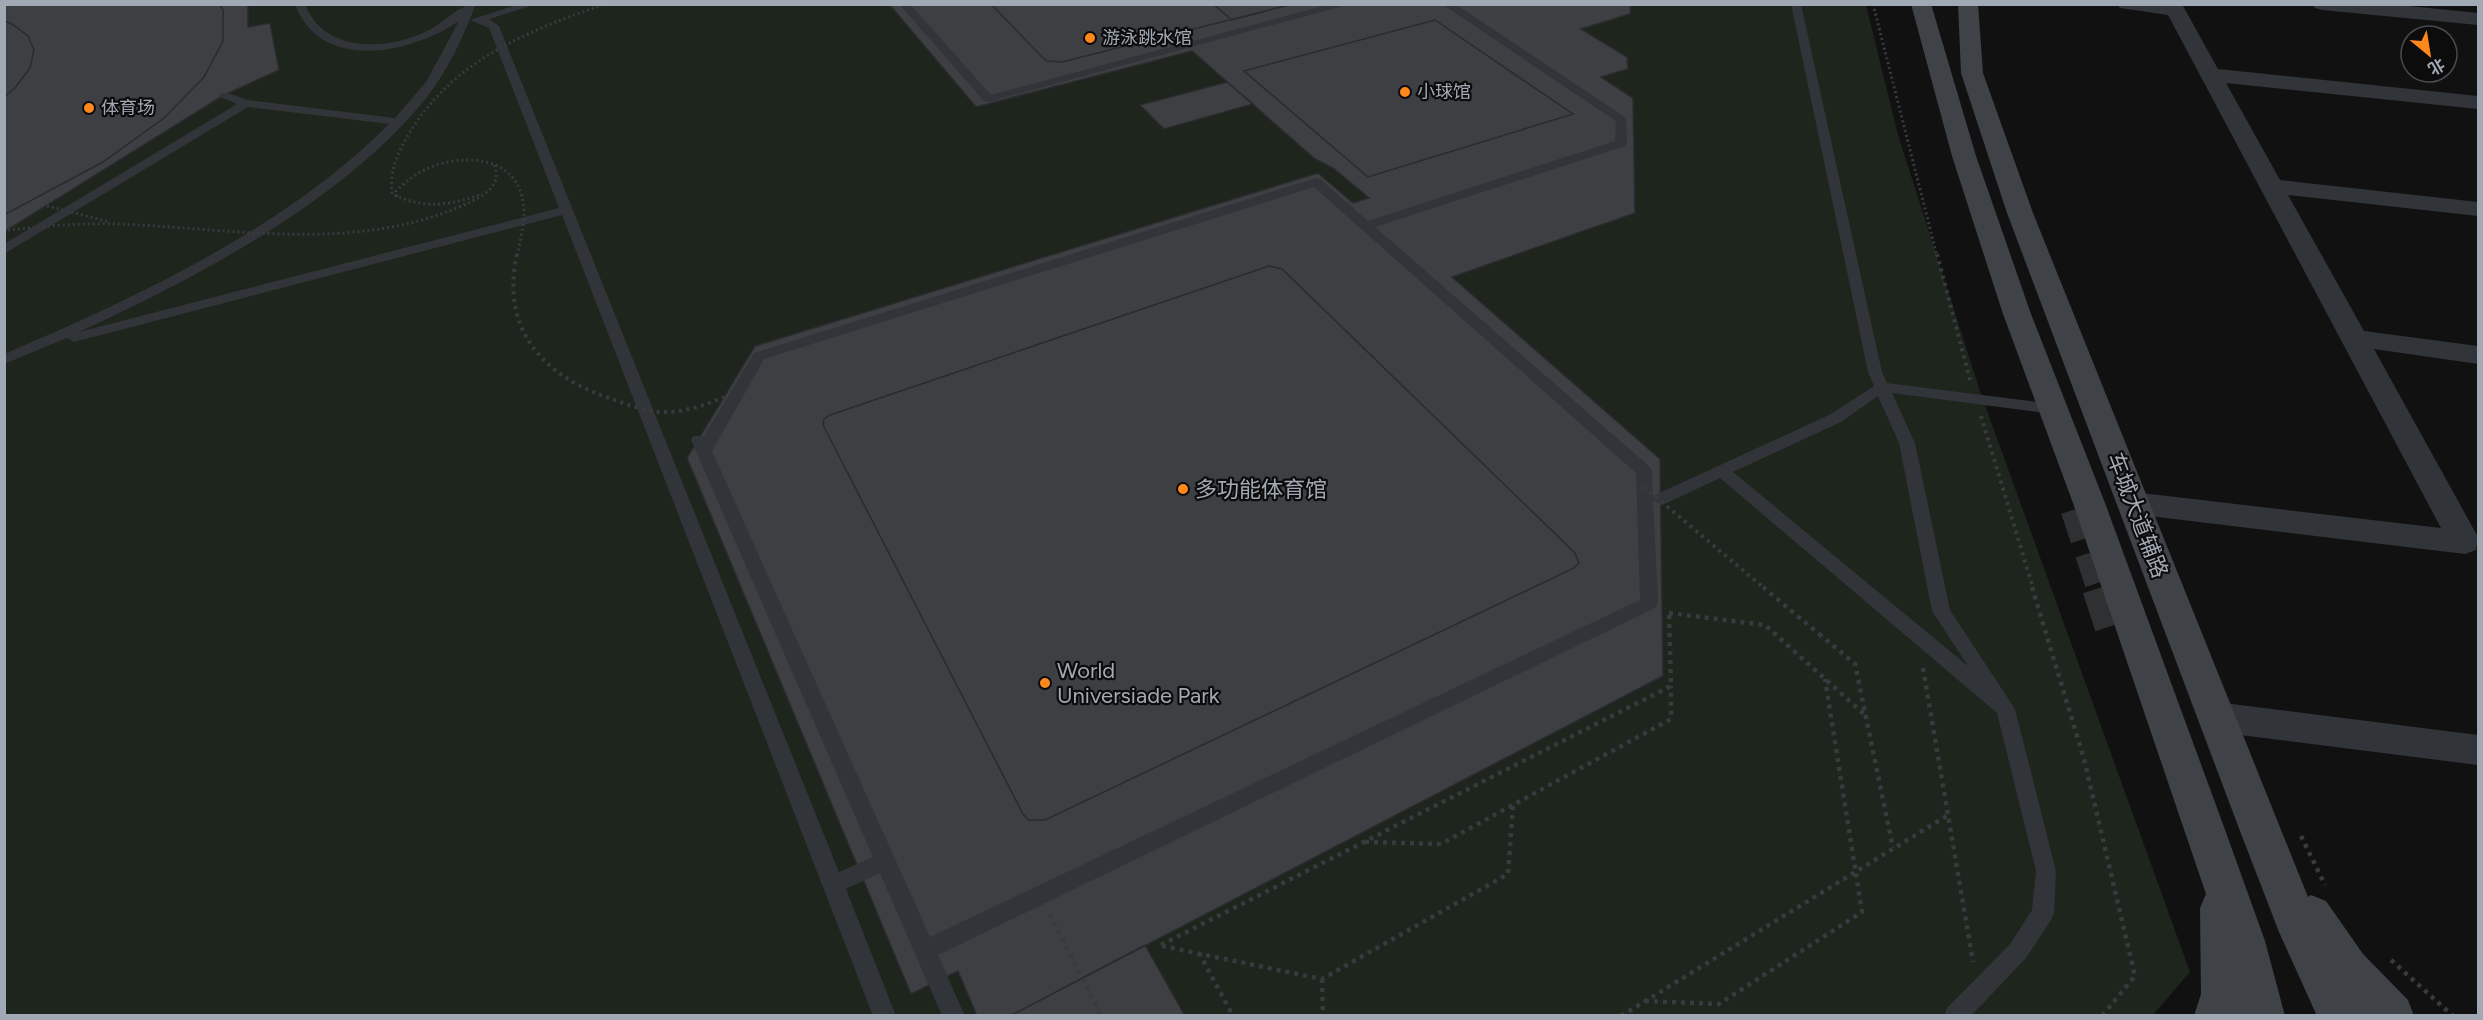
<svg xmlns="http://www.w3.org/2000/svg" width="2483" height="1020" font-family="Figtree,'Noto Sans SC',sans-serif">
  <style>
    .green { fill: #1d251d }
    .building { fill: #3d3f43; stroke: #2a2b2f; stroke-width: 1.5 }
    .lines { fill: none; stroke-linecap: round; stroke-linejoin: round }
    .highway-tunnel-far1 { stroke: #2e3032; stroke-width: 31; stroke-dasharray: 31 15; stroke-linecap: butt }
    .highway-tunnel { stroke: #2e3032; stroke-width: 40; stroke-dasharray: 40 20; stroke-linecap: butt }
    .path-far2 { stroke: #373b3f; stroke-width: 3; stroke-dasharray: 2 3; stroke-linecap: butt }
    .path-far1 { stroke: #373b3f; stroke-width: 4; stroke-dasharray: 3 4.5; stroke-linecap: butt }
    .path { stroke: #373b3f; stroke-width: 4.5; stroke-dasharray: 4 5; stroke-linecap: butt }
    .lane { fill: #313438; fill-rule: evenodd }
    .street { fill: #313438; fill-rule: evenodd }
    .secondary { fill: #3f4348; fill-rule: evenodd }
    .path-bridge-far2 { stroke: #373b3f; stroke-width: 3; stroke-dasharray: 2 3; stroke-linecap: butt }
    .path-bridge-far1 { stroke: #373b3f; stroke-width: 4; stroke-dasharray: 3 4.5; stroke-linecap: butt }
    .path-bridge { stroke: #373b3f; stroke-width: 4.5; stroke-dasharray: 4 5; stroke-linecap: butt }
    .poi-dot { fill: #ff881c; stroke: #0c0c0d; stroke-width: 2 }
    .labels { text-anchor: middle; stroke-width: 4.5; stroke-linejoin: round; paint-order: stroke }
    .far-poi-label { font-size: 18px; fill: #a1aab4; stroke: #0c0c0d; text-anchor: start }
    .poi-label { font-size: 22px; fill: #a1aab4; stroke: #0c0c0d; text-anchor: start }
    .street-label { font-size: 22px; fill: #a1aab4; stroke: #0c0c0d }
  </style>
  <rect width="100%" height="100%" fill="#111112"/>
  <!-- green -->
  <path class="green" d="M5,4L1866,5L1898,135L1981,394L2190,972L2152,1016H5Z"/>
  <!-- building -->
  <path class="building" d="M4,4H219L223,10V41L204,77L164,118L103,162L4,215V97L15,88L30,68L34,50L28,36L12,24L4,21Z
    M4,4H258L248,6V27L270,23L279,70L224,95L4,232Z
    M889,4H1631L1630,14L1581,29L1627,57L1628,69L1601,77L1633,98L1635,213L1452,277L1660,459L1663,676L1010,1016H977L958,971L911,994L687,458L755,346L1318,173L1353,203L1369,198L1333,168L1315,159L1192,51L976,107Z
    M991,4H1293L1062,62L1047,61L1042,57Z
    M1213,4H1293L1232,20Z
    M1435,20L1573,114L1368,177L1244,71Z
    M1227,82L1253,104L1164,129L1140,105Z
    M1269,266L1282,269L1575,553L1579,563L1574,568L1045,820H1029L1023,814L823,425L824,419L830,415Z
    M1145,945L1185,1016H1010Z"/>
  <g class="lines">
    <!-- highway-tunnel-far1 -->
    <path class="highway-tunnel-far1" d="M2076,509L2102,588"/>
    <!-- highway-tunnel -->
    <path class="highway-tunnel" d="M2102,587L2116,630"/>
    <!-- path-far2 -->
    <path class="path-far2" d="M1873,4L1937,256"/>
    <!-- path-far1 -->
    <path class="path-far1" d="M1937,254L1970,380
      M1981,416L2033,588"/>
    <!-- path -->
    <path class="path" d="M2032,587L2084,759L2135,976L2102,1016
      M1669,613L1765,625L1864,714
      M1819,634L1855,664L1893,848
      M1923,668L1973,962
      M2301,836L2325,885
      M1365,842L1441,844L1671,719V686
      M1050,914L1101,1016
      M1161,945L1671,686L1669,611
      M1162,946L1322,979L1508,874L1513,806
      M1199,953L1233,1016
      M2391,960L2453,1016
      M1322,979L1323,1016
      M1645,1001L1719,1004L1862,912L1825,679
      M1621,1016L1948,815"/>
    <!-- lane -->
    <path class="lane" d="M295,4H305C324,54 388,51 429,30C445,22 459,4 476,4C463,37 449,69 427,97C346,199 197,278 79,332L559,208L489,28L470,20L519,4H537L489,19L499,26L839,872L873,857L691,440L693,436H704L754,353L1316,178L1320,179L1368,221L1615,141L1616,121L1442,4H1455L1626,118L1627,143L1625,146L1375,227L1650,467L1652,471L1653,498L1655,495L1831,414L1874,386L1868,372L1791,4H1801L1882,372L1887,383L2053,404L2061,409L2053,414L1892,393L1915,443L1950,610L2015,709L2056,871L2054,913L2051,920L2026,958L1971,1016H1944L1947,1008L2010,944L2032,910L2036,871L1997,713L1720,478L1667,503L1661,505L1653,500L1658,603L1655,608L938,955L965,1016H942L880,873L846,889L896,1016H873L562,215L74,342L67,338L4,364V354C136,298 287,227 389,124L248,107L4,254V244L237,104L220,97V93H228L248,100L395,118L426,82L459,21C411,54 320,73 295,4ZM1314,187L1636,473L1640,600L930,937L712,451L764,359ZM1878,396L1899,443L1932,611L1968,666L1733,472L1841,422Z
      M899,4H910L991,95L1331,4H1350L988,102L984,101Z"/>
    <!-- street -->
    <path class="street" d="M2117,4H2182L2218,69L2478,96V109L2226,83L2280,180L2478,202V216L2288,195L2364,331L2478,346V364L2374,349L2478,537L2476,550L2465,554L2133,514L2122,511L2117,503L2122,495L2133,492L2441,528L2168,15L2120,8Z
      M2312,4H2389L2478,13V25L2322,10L2315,8Z
      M2216,702L2478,735V765L2216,732L2203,727L2198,717L2203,707Z"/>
    <!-- secondary -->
    <path class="secondary" d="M1911,4H1931L1976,156L2031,314L2105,503L2224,827L2265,941L2285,1016H2194L2201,994L2200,908L2206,894L2073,503L2003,314L1952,156Z
      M1958,4H1978L1983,73L2033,213L2308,897L2311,895L2326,901L2363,954L2408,1000L2414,1016H2317L2279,932L2240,831L2007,213L1961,73Z"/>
    <!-- path-bridge-far2 -->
    <path class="path-bridge-far2" d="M479,195C448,206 423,209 392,194C389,170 399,149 412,129C456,59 530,30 605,4
      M397,197L396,191C405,182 414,175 426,169C459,154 512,154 522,197C527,216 521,237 517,256
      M47,206L110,222
      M8,230C44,226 80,223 117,224C233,228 356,254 466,204C483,196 503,186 494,165"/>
    <!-- path-bridge-far1 -->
    <path class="path-bridge-far1" d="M517,254C500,330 544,377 612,399C628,405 645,411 661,412C683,413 705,405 724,397
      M1644,487L1764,588"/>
    <!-- path-bridge -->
    <path class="path-bridge" d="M1763,587L1819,634"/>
  </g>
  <!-- markers -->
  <g class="poi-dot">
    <circle cx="1090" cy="38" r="6"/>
    <circle cx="1405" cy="92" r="6"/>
    <circle cx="89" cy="108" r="6"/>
    <circle cx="1183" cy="489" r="6"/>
    <circle cx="1045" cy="683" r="6"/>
  </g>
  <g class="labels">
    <!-- far-poi labels -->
    <g class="far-poi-label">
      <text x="1102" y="44">游泳跳水馆</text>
      <text x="1417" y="98">小球馆</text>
      <text x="101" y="114">体育场</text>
    </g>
    <!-- poi labels -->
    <g class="poi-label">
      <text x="1195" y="497">多功能体育馆</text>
      <text x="1057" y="678">World<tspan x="1057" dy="25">Universiade Park</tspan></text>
    </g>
    <!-- street labels -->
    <g class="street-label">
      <text transform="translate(2138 515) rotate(69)" y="8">车城大道辅路</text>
    </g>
  </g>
  <!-- border -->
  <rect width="2483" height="1020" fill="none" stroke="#a1aab4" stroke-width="12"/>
  <!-- north arrow -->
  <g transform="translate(2429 54) rotate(150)"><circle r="28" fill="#0c0c0d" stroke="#484b50" stroke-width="1.5"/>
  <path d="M0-4.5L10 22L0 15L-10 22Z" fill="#ff881c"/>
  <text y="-9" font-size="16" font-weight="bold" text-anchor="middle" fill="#a1aab4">北</text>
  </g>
</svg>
